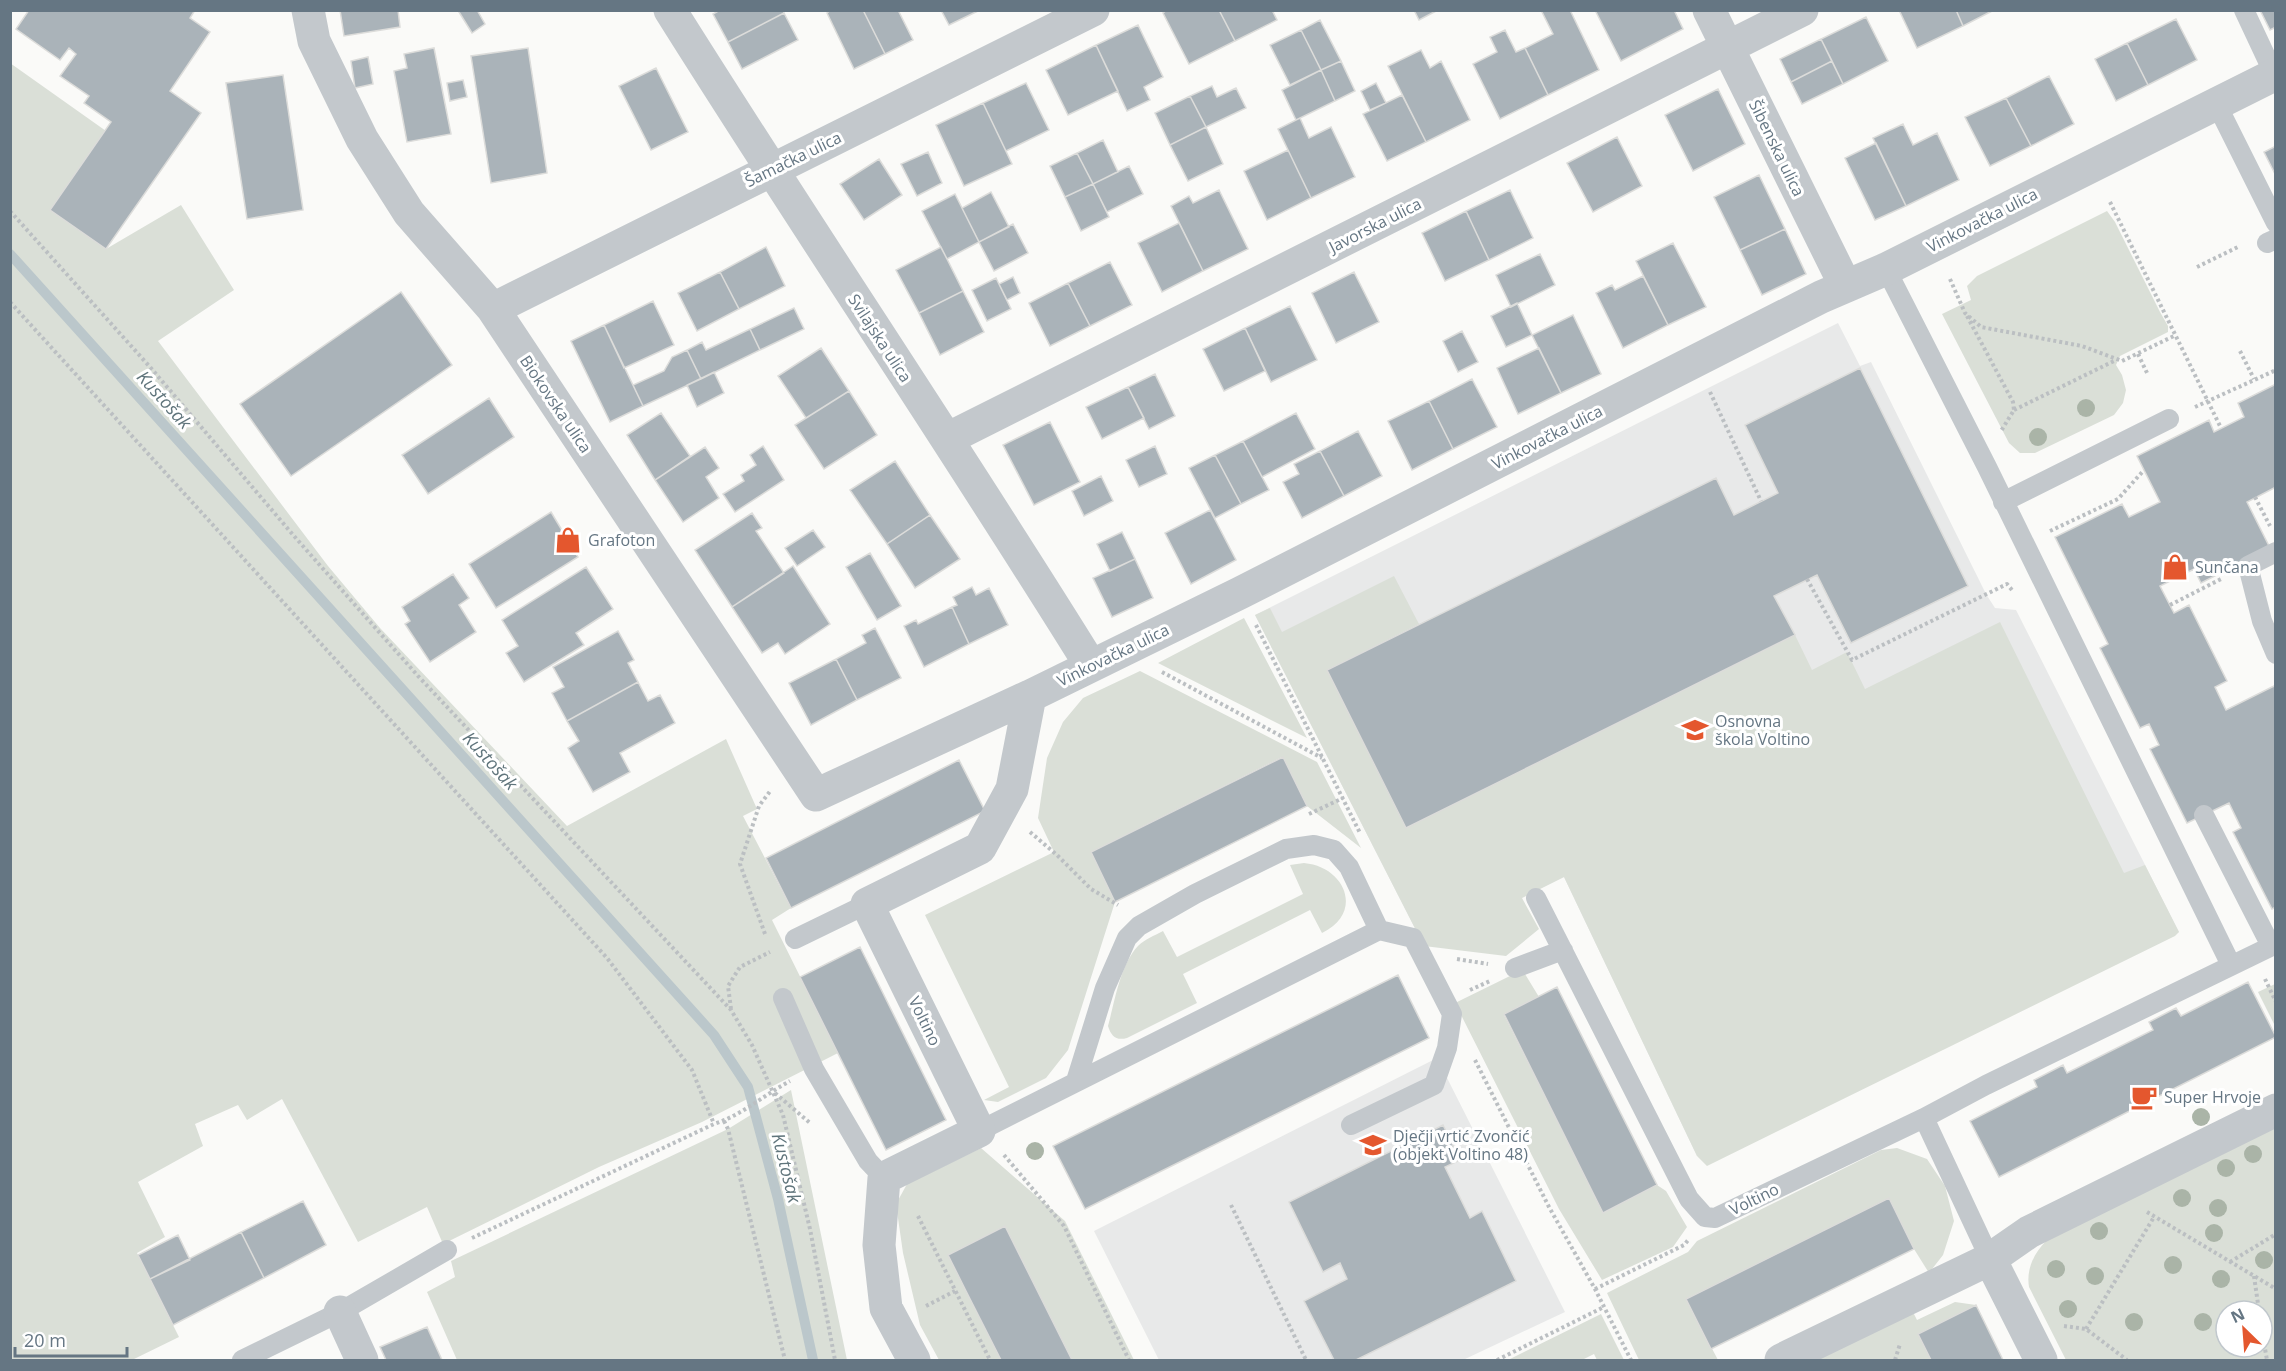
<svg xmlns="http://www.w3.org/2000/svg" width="2286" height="1371" font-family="'Open Sans',sans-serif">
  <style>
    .built { fill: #e8e9e9 }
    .green { fill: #dadfd7; fill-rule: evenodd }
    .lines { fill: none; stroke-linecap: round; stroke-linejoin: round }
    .stream { stroke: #bbc7cb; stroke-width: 10 }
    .building { fill: #aab3b9; stroke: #dcdcda; stroke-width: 1.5 }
    .path { stroke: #bbbfc2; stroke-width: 4; stroke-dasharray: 3 3; stroke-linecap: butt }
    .service { stroke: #c3c8cc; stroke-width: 20 }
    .minor { stroke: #c3c8cc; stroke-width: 33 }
    .tree { fill: #aab4a7 }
    .labels { text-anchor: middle; stroke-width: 6; stroke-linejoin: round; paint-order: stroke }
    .street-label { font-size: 16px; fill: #657683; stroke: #fff }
    .poi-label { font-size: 16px; fill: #657683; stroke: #fff; text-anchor: start }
    .water-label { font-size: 18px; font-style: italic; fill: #60757c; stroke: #fff }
  </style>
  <rect width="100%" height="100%" fill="#fafaf8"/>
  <!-- built -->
  <path class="built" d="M1838,323L1860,366L1871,362L1986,594L1995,608L2016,610L2179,932L1697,1156L1564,877L1424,946L1255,615Z
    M1437,1058L1565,1312L1463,1360H1159L1094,1231Z"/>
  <!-- green -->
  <path class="green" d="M10,63L106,131V249L181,205L234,290L158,341L328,566L380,628L567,826L726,739L757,809L743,816L791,908L772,920L838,1053L702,1122L599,1167L443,1244L427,1207L358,1242L282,1099L247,1120L238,1105L195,1124L203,1146L138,1182L165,1237L137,1253L179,1337L132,1360H11Z
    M2107,211L2115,222L2160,312L2168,326V332L2120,356L2116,365L2122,375L2126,390L2123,403L2114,415L2035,453H2020L2009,443L1942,314L1971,300L1967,286L1977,276Z
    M1394,576L1419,624L1327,670L1406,828L1795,635L1812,670L1847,652L1865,689L2000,622L2124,873L2145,865L2179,932L2175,936L1707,1166L1697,1156L1564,877L1522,898L1539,929L1506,956L1424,946L1255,615L1270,608L1282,632Z
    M1244,618L1307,738L1158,663Z
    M1140,671L1317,762L1361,848L1307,806L1282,757L1091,852L1115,902L1068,1050L1046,1078L998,1102L984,1100L1009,1087L925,915L1054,852L1038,818L1047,758L1063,722L1083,698Z
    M1304,863C1346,867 1364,913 1322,933L1310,910L1183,974L1197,1003L1127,1038C1116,1041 1111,1036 1108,1026C1115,1001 1120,965 1138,946C1145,939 1154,936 1163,931L1177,957L1303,894L1290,865Z
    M1525,974L1539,997L1504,1015L1603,1212L1657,1185L1666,1191L1687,1227L1673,1247L1602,1280L1559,1209L1455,1003L1512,975Z
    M2275,984V1026L2258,992Z
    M791,1090L847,1360H457L427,1292L455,1277L451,1261L728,1129Z
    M2275,1126V1360H2066L2029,1287C2026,1269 2034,1253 2047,1240ZM2226,1311H2262V1347H2226Z
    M981,1148L1065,1221L1134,1360H1072L1005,1226L948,1255L1001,1360H939L920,1325L903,1253L896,1204L907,1184Z
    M1897,1148L1927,1159L1945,1186L1954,1221L1943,1255L1929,1273L1914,1249L1686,1299L1718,1360H1639L1607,1293L1688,1252L1697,1241L1881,1150Z
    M1955,1302L1976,1305L1918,1334L1931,1360H1810L1911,1308L1917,1320Z
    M1601,1314L1624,1360H1597L1594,1354L1582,1360H1508Z"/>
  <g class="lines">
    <!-- stream -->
    <path class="stream" d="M10,254L714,1035L748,1087L778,1199L813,1360"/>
  </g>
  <!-- building -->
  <path class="building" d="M29,10H195L190,18L210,32L170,91L201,113L106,249L50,210L111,122L84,103L89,96L60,76L76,54L69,48L60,60L16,29Z
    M340,10H398L400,27L344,36Z
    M461,10H477L485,24L472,33L459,12Z
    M720,10H783L784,13L728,42L713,14Z
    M831,10H863L885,54L854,69L827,13Z
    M863,10H898L913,40L885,54Z
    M941,10H978V11L949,25Z
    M1167,10H1219L1235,41L1189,64L1163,13Z
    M1219,10H1272L1277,20L1235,41Z
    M1414,10H1438L1419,20Z
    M1541,10H1574L1571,12L1599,70L1548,95L1525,48L1553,34Z
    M1595,10H1674L1683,29L1621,61Z
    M1899,10H1956L1963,26L1917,48Z
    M1956,10H1994L1963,26Z
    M2260,10H2276V27L2270,30Z
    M784,13L798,40L742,69L728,42Z
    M1866,17L1888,61L1843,84L1821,39Z
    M2176,19L2197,60L2148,85L2127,43Z
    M1320,20L1341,61L1321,70L1301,30Z
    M1138,25L1163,77L1144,87L1150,100L1127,111L1096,45Z
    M1301,30L1321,70L1290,85L1270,45Z
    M1505,30L1516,52L1525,48L1548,95L1500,119L1473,64L1497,52L1490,37Z
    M1821,39L1832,61L1791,82L1780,59Z
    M2127,43L2148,85L2116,101L2095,59Z
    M1096,45L1118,91L1068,115L1046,70Z
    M434,48L451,134L407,142L394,71L407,68L404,54Z
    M528,48L547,173L491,183L471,56Z
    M1421,50L1430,68L1441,61L1470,120L1426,142L1388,66Z
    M368,57L373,84L355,88L351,61Z
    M1341,61L1355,91L1335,101L1321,70Z
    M1832,61L1843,84L1802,104L1791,82Z
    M656,68L688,132L651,150L619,86Z
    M1321,70L1335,101L1296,120L1282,90Z
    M283,75L303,210L247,219L226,83Z
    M2049,76L2074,124L2031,146L2006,98Z
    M463,80L467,97L450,101L447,83Z
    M1026,83L1049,130L1006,151L983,103Z
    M1376,83L1386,103L1370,110L1361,91Z
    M1212,86L1217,97L1236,88L1246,108L1206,127L1190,96Z
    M1718,89L1745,144L1693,171L1665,115Z
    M1402,95L1426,142L1387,161L1363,114Z
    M1190,96L1206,127L1170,145L1155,113Z
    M2006,98L2031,146L1990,166L1965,117Z
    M983,103L1012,164L964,186L936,125Z
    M1300,118L1309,138L1331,127L1355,177L1311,198L1278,129Z
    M1903,124L1913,145L1937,133L1959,180L1906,206L1873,138Z
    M1206,127L1223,164L1188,181L1170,145Z
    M1617,137L1642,186L1593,212L1567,163Z
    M1103,140L1118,172L1093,184L1077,153Z
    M1876,143L1906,206L1875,220L1845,158Z
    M2276,146V176L2264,152Z
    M1288,150L1311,198L1267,220L1244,171Z
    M928,152L942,183L917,196L901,164Z
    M1077,153L1093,184L1065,197L1050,166Z
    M879,159L902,195L864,220L840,184Z
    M1129,166L1143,194L1107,212L1093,184Z
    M1759,175L1785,229L1740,250L1714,197Z
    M1093,184L1109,217L1081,231L1065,197Z
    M1219,190L1248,249L1203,271L1171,206L1189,196L1193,203Z
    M1510,190L1533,238L1489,260L1466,211Z
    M991,192L1009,227L979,242L962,208Z
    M955,194L979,242L947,259L922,211Z
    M1466,211L1489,260L1445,281L1422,233Z
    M1179,223L1203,271L1162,292L1138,243Z
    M1013,224L1028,253L994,271L979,242Z
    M1785,229L1806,274L1762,295L1740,250Z
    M1673,243L1706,307L1668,325L1636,261Z
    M766,247L785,286L739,309L720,272Z
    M941,247L963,291L919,313L896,270Z
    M1540,254L1555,285L1511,307L1496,275Z
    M1110,262L1132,305L1090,326L1068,283Z
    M720,272L739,309L697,331L678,293Z
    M1354,272L1379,322L1336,343L1312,293Z
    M1643,276L1668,325L1623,348L1596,293L1612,285L1615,290Z
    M1013,277L1020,293L1007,300L999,284Z
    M996,278L1011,309L987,321L972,290Z
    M1068,283L1090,326L1050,346L1029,303Z
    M963,291L984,332L940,355L919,313Z
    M401,292L452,365L291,476L240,404Z
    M653,301L674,345L624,368L604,325Z
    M1517,303L1532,335L1506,347L1491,316Z
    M1290,306L1317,360L1271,382L1245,328Z
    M794,308L804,329L760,350L750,329Z
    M1573,315L1601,374L1561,393L1532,335Z
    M604,325L643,406L610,422L571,341Z
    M1245,328L1265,371L1224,391L1203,349Z
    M750,329L760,350L701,379L687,350L702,342L706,350Z
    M1462,331L1478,362L1458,372L1443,341Z
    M821,348L849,391L806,418L778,376Z
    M1539,348L1561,393L1518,414L1497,368Z
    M687,350L701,379L643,406L633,385L664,371L672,357Z
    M1860,368L1968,586L1851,643L1817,575L1774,596L1795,635L1406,828L1327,670L1716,478L1734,515L1778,493L1745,425Z
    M714,372L724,393L697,407L687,385Z
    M1155,374L1175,416L1149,429L1128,387Z
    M1472,379L1497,427L1453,449L1429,401Z
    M2276,384V487L2247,502L2270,548L2201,583L2194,569L2160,586L2174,613L2189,605L2227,681L2215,687L2226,710L2274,686L2276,689V907L2272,909L2233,832L2241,828L2229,803L2187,823L2150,749L2159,745L2149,724L2140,728L2100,648L2108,644L2055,537L2122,504L2129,517L2160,502L2137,456L2209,420L2214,432L2244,417L2238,403Z
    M1128,387L1144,418L1102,439L1086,407Z
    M849,391L877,435L824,469L795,425Z
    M489,398L514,437L428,494L402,455Z
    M1429,401L1453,449L1412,470L1388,421Z
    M661,413L690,456L655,480L627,435Z
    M1296,413L1315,449L1262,477L1243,441Z
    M1050,422L1080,482L1034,505L1003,445Z
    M1358,431L1382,476L1344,496L1320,451Z
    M1243,441L1269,490L1241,504L1215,455Z
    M763,446L784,480L735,512L723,494L744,481L741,475L756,465L750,455Z
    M1155,446L1167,474L1139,487L1126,460Z
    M705,447L719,468L706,477L719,498L683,522L655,480Z
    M1320,451L1344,496L1302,518L1283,482L1299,474L1294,464Z
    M1215,455L1241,504L1215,518L1189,468Z
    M895,461L930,515L887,544L850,490Z
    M1101,476L1113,501L1084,516L1072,491Z
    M1210,510L1236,560L1191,584L1165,533Z
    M551,512L578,557L496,608L469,564Z
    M752,513L762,528L756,531L784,573L732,607L695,550Z
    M930,515L960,559L915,588L887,544Z
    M813,530L825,547L797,566L785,548Z
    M1122,532L1135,559L1110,571L1097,544Z
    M870,553L901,606L877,620L846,567Z
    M1135,559L1153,598L1112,617L1093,578Z
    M793,566L830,624L785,654L778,643L762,653L732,607Z
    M586,567L613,609L576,633L584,645L524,682L506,653L518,646L502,620Z
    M453,574L469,598L459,605L476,632L430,662L405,624L410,621L402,607Z
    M972,587L976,595L989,588L1008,625L969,644L952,607L957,605L953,597Z
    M952,607L969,644L924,667L904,626L916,620L918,624Z
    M875,628L901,678L857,700L836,659L866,643L862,635Z
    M618,631L634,660L628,663L638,682L567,721L552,693L564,687L553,667Z
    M836,659L857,700L811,725L789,683Z
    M638,682L648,701L660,695L675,723L620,753L630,772L593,792L568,748L579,741L567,721Z
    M1283,757L1307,806L1115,902L1091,852Z
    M959,760L985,811L791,908L766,858Z
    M860,947L946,1120L886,1150L800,977Z
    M1398,975L1429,1038L1085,1209L1053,1146Z
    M2248,982L2276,1037L1999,1177L1970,1121L2037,1087L2034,1080L2063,1065L2067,1073L2153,1030L2149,1022L2176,1008L2181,1016Z
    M1557,987L1657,1185L1603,1213L1504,1014Z
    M1443,1125L1460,1160L1445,1167L1470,1218L1482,1211L1516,1281L1356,1360H1334L1304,1301L1347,1279L1340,1263L1323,1272L1289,1202Z
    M1889,1198L1914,1249L1711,1349L1686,1299Z
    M303,1201L326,1245L264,1278L241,1232Z
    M1005,1226L1072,1360H1001L965,1289L948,1255Z
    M241,1232L264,1278L173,1325L150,1279Z
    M178,1235L190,1260L150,1279L138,1255Z
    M1976,1305L2003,1360H1931L1918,1334Z
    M427,1327L442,1360H386L380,1347Z"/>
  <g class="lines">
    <!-- path -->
    <path class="path" d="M2110,202L2221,428
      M10,211L150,367L294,536L418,676L731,1010L752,1045L783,1115L810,1229L835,1360
      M2197,267L2240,246
      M1950,279L1965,313L1981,327L2082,346L2122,361L2176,335
      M10,302L607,958L692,1070L714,1124
      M1967,316L2013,402L2014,410L2001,431
      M2240,351L2254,379
      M2138,354L2148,375
      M1710,392L1761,501
      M2195,407L2276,370
      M2014,410L2116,360
      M2255,497L2270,526
      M2050,531L2118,499L2144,470
      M1807,579L1852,660L2007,584L2012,590
      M2170,605L2223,578
      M1256,625L1360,833
      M1162,672L1322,758
      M1309,814L1343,798
      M1030,832L1057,855L1091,889L1118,905
      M765,934L740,864L759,806L771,790
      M1457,959L1488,964
      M2265,979L2276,1002
      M1470,990L1490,981
      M731,1009L728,986L740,967L770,952
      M1475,1060L1549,1207L1595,1289L1631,1360
      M775,1093L810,1123
      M724,1121L728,1129L785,1360
      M1004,1155L1064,1226L1129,1360
      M1231,1205L1306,1360
      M2147,1212L2276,1289
      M918,1216L990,1360
      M472,1238L714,1124C742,1115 764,1095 790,1081
      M2230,1262L2276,1234
      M2254,1276L2259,1311
      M1595,1289L1684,1245L1689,1239
      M926,1306L955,1291
      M2064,1326L2086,1329L2127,1360
      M2086,1329L2154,1217
      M2262,1332L2267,1360
      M1497,1360L1604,1307
      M1895,1360L1900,1344"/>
    <!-- service -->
    <path class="service" d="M2244,10L2274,74
      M2216,103L2276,223
      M2267,243L2276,239
      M1886,269L1987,467L2231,965
      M2003,502L2169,419
      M2276,552L2248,566L2262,621L2276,654
      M2204,815L2271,946
      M1536,898L1689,1199L1705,1217L1715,1218L1924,1118L1986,1085L2276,944
      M795,939L867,904
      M1515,968L1563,950
      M783,998L814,1069L868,1161L884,1178
      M1076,1081L1105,988L1127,938L1139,926L1195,894L1286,849L1314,845L1334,850L1349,867L1379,930
      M1924,1118L1990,1259
      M979,1131L1379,930L1413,938L1452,1014L1447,1048L1434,1085L1351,1125
      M242,1360L340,1312L447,1250"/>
    <!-- minor -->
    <path class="minor" d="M308,10L314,41L362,139L409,213L493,309L816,795L1030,696L1240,593L1821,297L1886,269L2276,74
      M670,10C808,230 954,445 1091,666
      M1709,10L1845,285
      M493,309L1093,10
      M947,439L1802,10
      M1990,1259L2041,1360
      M340,1312L362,1360
      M914,1360L886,1308L879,1245L884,1178L979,1131L867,904L980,848L1012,789L1030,696
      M1781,1360L1990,1259L2029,1232L2276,1110"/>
  </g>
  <!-- trees -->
  <g class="tree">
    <circle cx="2086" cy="408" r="9"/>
    <circle cx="2038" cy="437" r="9"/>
    <circle cx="2201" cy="1117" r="9"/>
    <circle cx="1035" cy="1151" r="9"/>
    <circle cx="2253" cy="1154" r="9"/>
    <circle cx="2226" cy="1168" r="9"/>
    <circle cx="2182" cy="1198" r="9"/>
    <circle cx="2218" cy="1208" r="9"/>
    <circle cx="2099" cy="1231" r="9"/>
    <circle cx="2214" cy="1233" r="9"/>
    <circle cx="2264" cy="1260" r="9"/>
    <circle cx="2173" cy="1265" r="9"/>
    <circle cx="2056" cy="1269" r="9"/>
    <circle cx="2095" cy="1276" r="9"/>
    <circle cx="2221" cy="1279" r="9"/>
    <circle cx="2068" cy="1309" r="9"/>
    <circle cx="2134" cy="1322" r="9"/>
    <circle cx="2203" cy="1322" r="9"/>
  </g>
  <!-- icons -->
  <defs>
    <g id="shop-bare" transform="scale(2.07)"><path d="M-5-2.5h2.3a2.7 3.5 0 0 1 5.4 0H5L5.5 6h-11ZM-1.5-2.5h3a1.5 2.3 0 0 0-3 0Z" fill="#e4572e" stroke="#fff" stroke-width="2.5" paint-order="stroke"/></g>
    <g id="school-bare" transform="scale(2.07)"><path d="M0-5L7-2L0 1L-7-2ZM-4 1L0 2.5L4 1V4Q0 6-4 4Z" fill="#e4572e" stroke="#fff" stroke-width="2.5" paint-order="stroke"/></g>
    <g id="cafe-bare" transform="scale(2.07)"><path d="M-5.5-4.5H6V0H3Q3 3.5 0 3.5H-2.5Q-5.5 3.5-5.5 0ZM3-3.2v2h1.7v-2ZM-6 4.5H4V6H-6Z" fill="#e4572e" stroke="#fff" stroke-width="2.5" paint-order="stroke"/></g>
  </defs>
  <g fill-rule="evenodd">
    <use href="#shop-bare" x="568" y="540"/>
    <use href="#shop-bare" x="2175" y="567"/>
    <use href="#school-bare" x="1695" y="730"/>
    <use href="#cafe-bare" x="2144" y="1097"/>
    <use href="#school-bare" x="1373" y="1145"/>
  </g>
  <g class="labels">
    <!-- street labels -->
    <g class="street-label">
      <text transform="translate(1777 148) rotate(64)" y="6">Šibenska ulica</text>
      <text transform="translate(793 159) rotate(-26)" y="6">Šamačka ulica</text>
      <text transform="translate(1982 220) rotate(-27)" y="6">Vinkovačka ulica</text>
      <text transform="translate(1375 225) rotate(-27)" y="6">Javorska ulica</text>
      <text transform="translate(880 338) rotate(57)" y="6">Svilajska ulica</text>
      <text transform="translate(556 404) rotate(56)" y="6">Biokovska ulica</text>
      <text transform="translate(1547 437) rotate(-27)" y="6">Vinkovačka ulica</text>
      <text transform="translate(1113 655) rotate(-26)" y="6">Vinkovačka ulica</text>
      <text transform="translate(925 1021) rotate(64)" y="6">Voltino</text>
      <text transform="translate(1754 1199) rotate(-26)" y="6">Voltino</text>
    </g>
    <!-- poi labels -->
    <g class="poi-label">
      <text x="588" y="546">Grafoton</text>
      <text x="2195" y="573">Sunčana</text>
      <text x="1715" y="727">Osnovna<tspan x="1715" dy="18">škola Voltino</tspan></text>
      <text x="2164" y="1103">Super Hrvoje</text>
      <text x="1393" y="1142">Dječji vrtić Zvončić<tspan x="1393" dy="18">(objekt Voltino 48)</tspan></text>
    </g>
    <!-- water labels -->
    <g class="water-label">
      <text transform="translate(164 400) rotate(48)" y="6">Kustošak</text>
      <text transform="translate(490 761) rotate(48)" y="6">Kustošak</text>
      <text transform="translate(786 1168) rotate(76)" y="6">Kustošak</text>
    </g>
  </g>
  <!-- border -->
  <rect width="2286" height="1371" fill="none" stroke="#657683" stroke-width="24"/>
  <!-- north arrow -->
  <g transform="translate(2244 1329) rotate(335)"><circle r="28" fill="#ffffff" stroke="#c1c8cd" stroke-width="1.5"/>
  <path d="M0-4.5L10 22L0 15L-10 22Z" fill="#e4572e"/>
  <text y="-9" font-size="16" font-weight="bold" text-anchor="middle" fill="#657683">N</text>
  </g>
  <!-- scale -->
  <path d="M15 1347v9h112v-9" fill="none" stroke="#657683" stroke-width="3"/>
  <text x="24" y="1347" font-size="18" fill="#657683" stroke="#ffffff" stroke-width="4.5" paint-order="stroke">20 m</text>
</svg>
